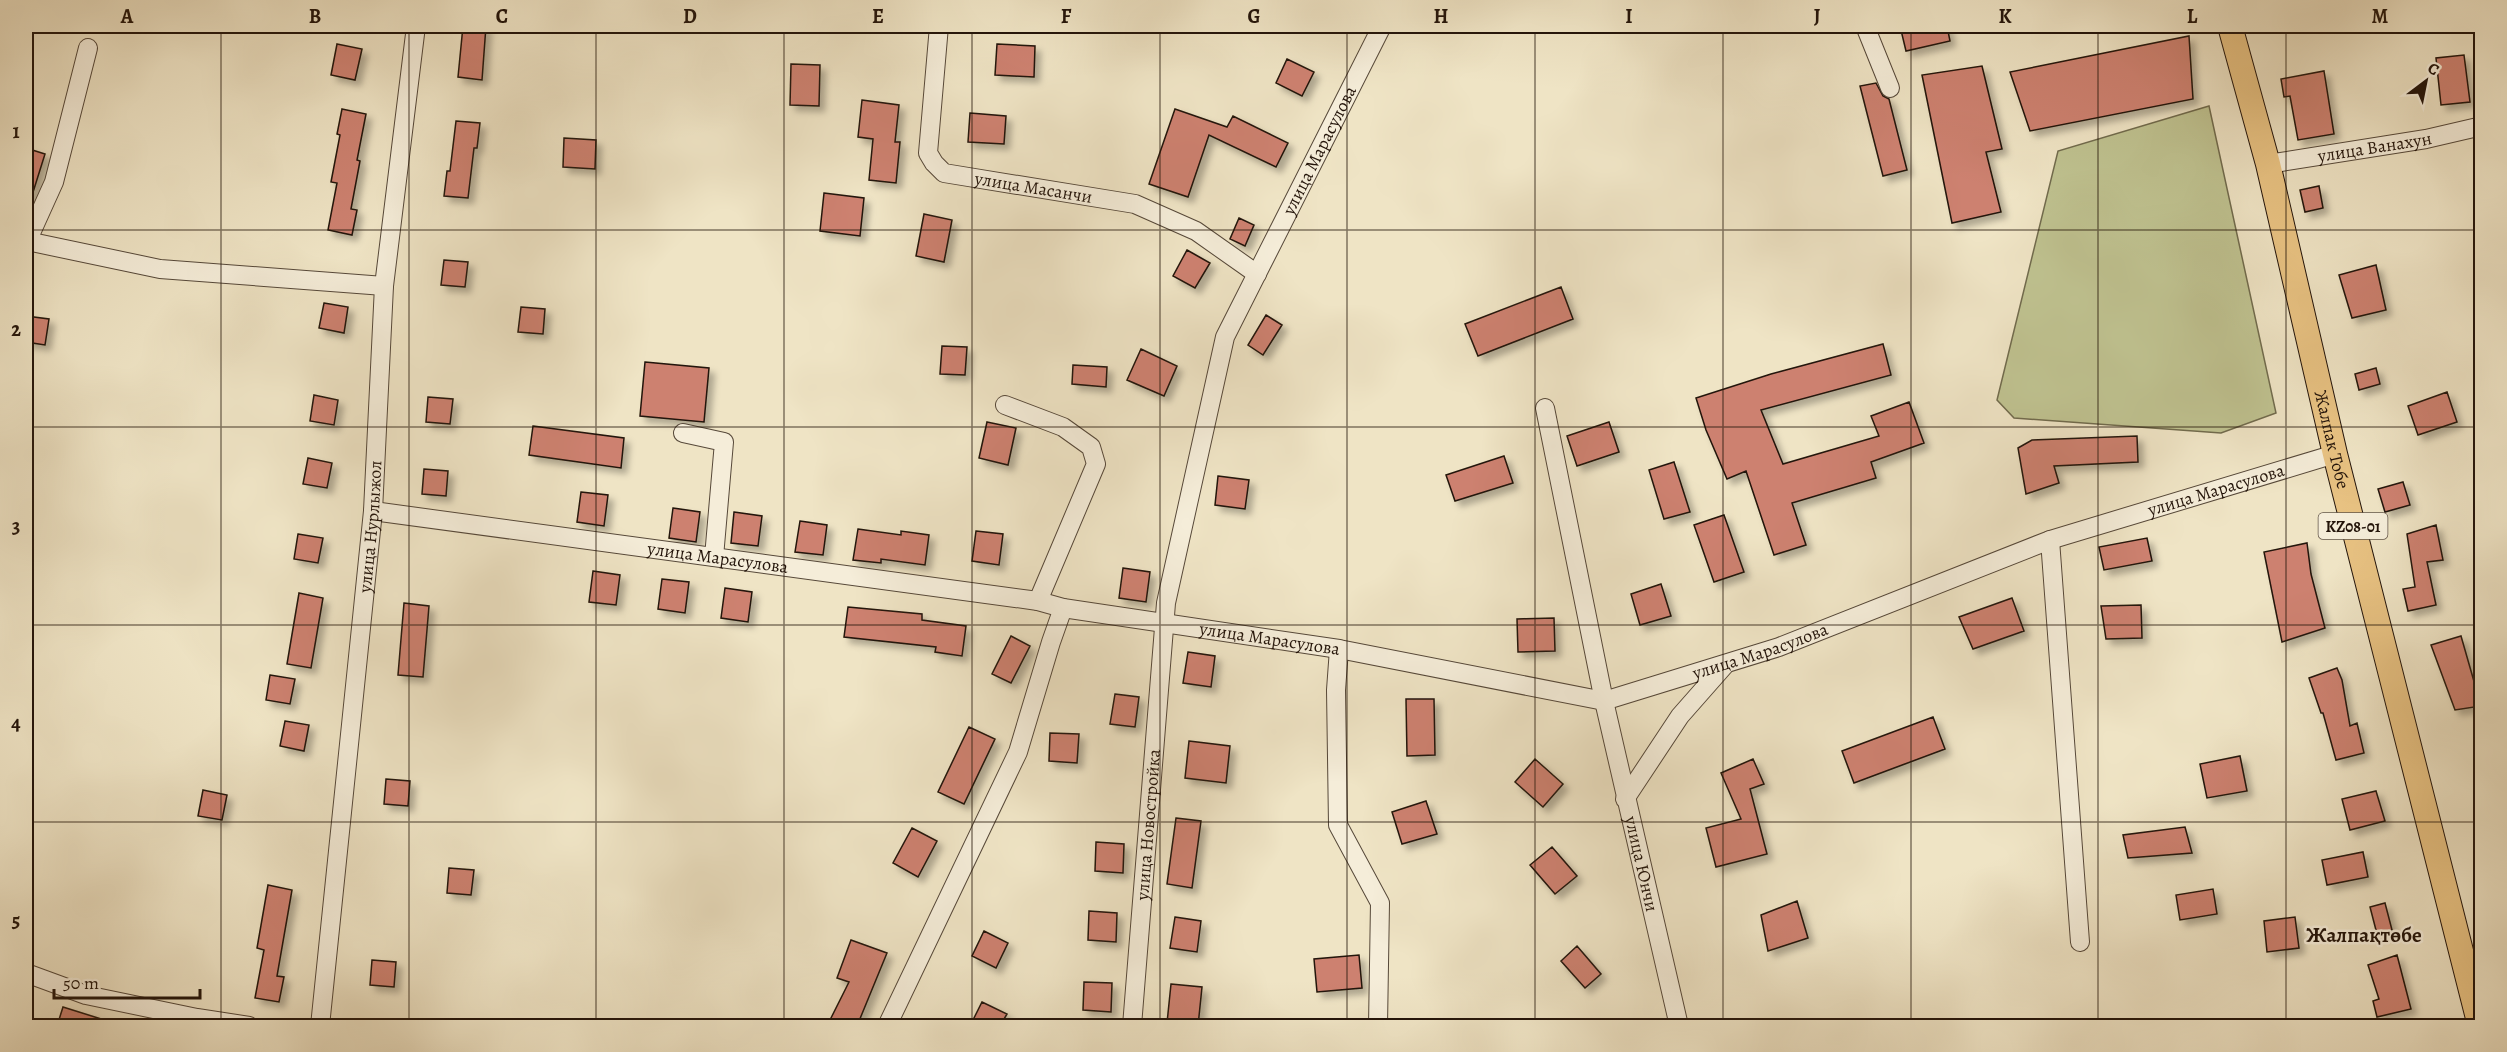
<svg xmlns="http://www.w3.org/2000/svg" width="2507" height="1052" font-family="Alegreya,serif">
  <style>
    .green { fill: #bfc290; stroke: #716b4d; stroke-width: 1.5 }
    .building { fill: #cd8170; stroke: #23140a; stroke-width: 1.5; filter: url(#shadow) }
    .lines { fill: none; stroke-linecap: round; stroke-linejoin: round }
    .minor-casing { stroke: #564839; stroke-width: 20 }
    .major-casing { stroke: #23140a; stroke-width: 26 }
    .minor { stroke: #f5edd9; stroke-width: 18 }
    .major { stroke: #e8c282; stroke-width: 24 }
    .grid { fill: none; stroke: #23140a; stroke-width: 1.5; stroke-opacity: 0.55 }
    .labels { text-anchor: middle; stroke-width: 5; stroke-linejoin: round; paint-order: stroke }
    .shield { fill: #f5edd9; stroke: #625548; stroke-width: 1.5 }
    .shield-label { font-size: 16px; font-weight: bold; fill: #23140a }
    .street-label { font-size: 18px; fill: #23140a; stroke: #f5edd9 }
    .quarter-label { font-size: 21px; font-weight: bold; fill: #23140a; stroke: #f5edd9 }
    .neatline { fill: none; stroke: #23140a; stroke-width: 2 }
    .grid-label { font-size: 20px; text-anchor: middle; font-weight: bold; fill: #23140a }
  </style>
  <defs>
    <filter id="shadow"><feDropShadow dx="5.5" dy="5.5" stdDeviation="3" flood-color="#0004"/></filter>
  </defs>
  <rect width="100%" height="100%" fill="#efe4c5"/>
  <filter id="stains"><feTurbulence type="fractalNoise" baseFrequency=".00333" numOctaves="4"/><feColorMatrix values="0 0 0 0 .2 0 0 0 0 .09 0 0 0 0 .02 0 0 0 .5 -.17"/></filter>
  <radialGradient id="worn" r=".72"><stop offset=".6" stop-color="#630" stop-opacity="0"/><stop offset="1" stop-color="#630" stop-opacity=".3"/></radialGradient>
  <!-- green -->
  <path class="green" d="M2209,106L2276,413L2221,433L2014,418L1997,400L2058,151Z"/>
  <!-- building -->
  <path class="building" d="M463,26H486L482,80L458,77Z
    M1900,26H1947L1950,41L1906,51Z
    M2189,36L2193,99L2030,131L2010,72Z
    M337,44L362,49L355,80L331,75Z
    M997,44L1035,46L1034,77L995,75Z
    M2464,55L2470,102L2441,105L2436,58Z
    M1287,59L1314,72L1302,96L1276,83Z
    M791,64L820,65L819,106L790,105Z
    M1982,66L2002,149L1986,152L2001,212L1952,223L1922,75Z
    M2324,71L2334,134L2298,140L2290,96L2284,97L2281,79Z
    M1876,83L1883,96L1889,99L1907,170L1883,176L1860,86Z
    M862,100L899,105L895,142H900L896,183L869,180L873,139L858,137Z
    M342,109L366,114L357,160L360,161L351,209L357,210L352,235L328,230L337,183L331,182L340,135L337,134Z
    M1175,109L1227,127L1233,116L1288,143L1276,167L1209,135L1188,197L1149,184Z
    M970,113L1006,116L1004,144L968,142Z
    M456,121L480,123L477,148H474L468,198L444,196L447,171H450Z
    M564,138L596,140L595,169L563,167Z
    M26,148L45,154L29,205H26Z
    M2319,186L2323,208L2305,212L2300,190Z
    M824,193L864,198L860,236L820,231Z
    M924,214L952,220L944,262L916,256Z
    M1239,218L1254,225L1245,246L1230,239Z
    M1187,250L1210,263L1195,288L1173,276Z
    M444,260L468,262L465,287L441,285Z
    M2376,265L2386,310L2352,318L2339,275Z
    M1561,287L1573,319L1478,356L1465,324Z
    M324,303L348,307L344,333L319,328Z
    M521,307L545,309L543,334L518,332Z
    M1266,315L1282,325L1263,355L1248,345Z
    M26,316L49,319L45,345L26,342Z
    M1883,344L1891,375L1761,410L1783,464L1879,436L1871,416L1909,402L1924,443L1871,462L1876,478L1792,503L1806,545L1774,555L1746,471L1727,479L1706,430L1696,398L1771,374Z
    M942,346L967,347L965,375L940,374Z
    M1141,349L1177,366L1164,396L1127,380Z
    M645,362L709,368L704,422L640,416Z
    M1073,365L1107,367L1106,387L1072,384Z
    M2376,368L2380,384L2359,390L2355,374Z
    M2447,392L2457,422L2418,435L2408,406Z
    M314,395L338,400L334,425L310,421Z
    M428,397L453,399L450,424L426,422Z
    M987,422L1016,428L1008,465L979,458Z
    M1609,422L1619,452L1577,466L1567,436Z
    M533,426L624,438L621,468L529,455Z
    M2137,436L2138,462L2054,466L2059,483L2026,494L2018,448L2032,440Z
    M1504,456L1513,483L1455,501L1446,475Z
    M308,458L332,463L327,488L303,484Z
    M1674,462L1690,512L1664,519L1649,470Z
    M424,469L448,471L446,496L422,494Z
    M1218,476L1249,480L1245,509L1215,505Z
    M2403,482L2410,505L2385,512L2378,489Z
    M581,492L608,495L604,526L577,522Z
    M673,508L700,512L696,542L669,538Z
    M734,512L762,516L758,546L731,543Z
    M1724,515L1744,572L1714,582L1694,525Z
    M800,521L827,525L823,555L795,552Z
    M2436,525L2443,560L2427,562L2436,605L2408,611L2403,589L2415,587L2407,534Z
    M858,529L901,535V531L929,535L925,565L881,559V563L853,560Z
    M976,531L1003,534L999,565L972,561Z
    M298,534L323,538L318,563L294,559Z
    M2147,538L2152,561L2104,570L2099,547Z
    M2307,543L2311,574L2325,628L2282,642L2264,552Z
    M1123,568L1150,572L1146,602L1119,598Z
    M593,571L620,575L616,605L589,602Z
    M662,579L689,582L685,613L658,609Z
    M1661,584L1671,616L1640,625L1631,594Z
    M725,588L752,592L748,622L721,618Z
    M299,593L323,598L311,668L287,664Z
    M2012,598L2024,631L1973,649L1959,617Z
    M404,603L429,606L423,677L398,675Z
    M2141,605L2142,638L2106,639L2101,606Z
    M848,607L922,614V620L966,626L962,656L935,652L936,647L844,637Z
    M1554,618L1555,651L1518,652L1517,619Z
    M1011,636L1030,646L1011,683L992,674Z
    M2461,636L2481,706L2455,710L2431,645Z
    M1188,652L1215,656L1211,687L1183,683Z
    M2337,668L2342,680L2350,726L2357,723L2364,753L2336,760L2323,713H2321L2309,678Z
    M270,675L295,679L290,704L266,700Z
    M1115,694L1139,697L1135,727L1110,724Z
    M1406,699H1434L1435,755L1407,756Z
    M1933,717L1945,749L1854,783L1842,751Z
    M285,721L309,725L304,751L280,746Z
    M969,727L995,739L964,804L938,792Z
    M1050,733L1079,734L1077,763L1049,761Z
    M1189,741L1230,746L1226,783L1185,778Z
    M2240,756L2247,791L2207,798L2200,764Z
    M1535,759L1563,784L1543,807L1515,782Z
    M1753,759L1764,784L1750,789L1767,854L1716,867L1706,828L1741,819L1721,773Z
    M386,779L410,781L408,806L384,804Z
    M203,790L227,795L222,820L198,816Z
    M2376,791L2385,821L2350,830L2342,799Z
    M1426,801L1437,834L1402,844L1392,812Z
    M1176,818L1201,821L1192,888L1167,884Z
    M2185,827L2192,853L2128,858L2123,835Z
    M912,828L937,841L918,877L893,863Z
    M1096,842L1124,844L1123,873L1095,871Z
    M1552,847L1577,876L1555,894L1530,865Z
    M2363,852L2368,877L2327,885L2322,860Z
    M449,868L474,870L471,895L447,893Z
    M268,885L292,890L277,976L284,977L279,1002L255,998L264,950L257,948Z
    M2213,889L2217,914L2180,920L2176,895Z
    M1797,901L1808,938L1768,951L1761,915Z
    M2385,903L2392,930L2377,934L2370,907Z
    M1089,911L1117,913L1116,942L1088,940Z
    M1175,917L1201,921L1197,952L1170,948Z
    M2295,917L2299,948L2267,952L2264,921Z
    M984,931L1008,943L996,968L972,956Z
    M851,940L887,953L857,1026H827L849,982L837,978Z
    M1577,946L1601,974L1585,988L1561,961Z
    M1359,955L1362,988L1317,992L1314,959Z
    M2397,955L2411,1009L2377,1017L2373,1001L2379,999L2368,965Z
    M372,960L396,962L394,987L370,985Z
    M1084,982L1112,983L1111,1012L1083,1010Z
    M1171,984L1202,987L1198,1026L1167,1023Z
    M982,1002L1007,1014L1000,1026H970Z
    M63,1007L114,1023L113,1026H57Z"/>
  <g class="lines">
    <!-- minor casing -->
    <g class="minor-casing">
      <g id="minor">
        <path id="s1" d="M939,26L928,153L934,163L944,173L1135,204L1196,231L1257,274"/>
        <path d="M1865,26L1890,88"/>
        <path id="s2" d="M2268,164L2426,139L2482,126"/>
        <path d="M27,241L160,269L384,286"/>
        <path d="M26,244L54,182L88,48"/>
        <path d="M1005,405L1063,427L1091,447L1096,464L1038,601"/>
        <path id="s3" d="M1545,408L1604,701L1679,1026"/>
        <path d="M683,433L724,442L714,557"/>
        <path id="s4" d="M373,511L1038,601L1063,608L1339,649L1604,701L1779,647L2050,540L2335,454"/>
        <path d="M2050,540L2080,942"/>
        <path d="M1339,649L1336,690L1338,825L1380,903L1378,1026"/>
        <path d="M1625,799L1680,716L1724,666"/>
        <path d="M26,973L86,995L197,1018L249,1026"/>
        <path id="s5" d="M320,1026L373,511L384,286L416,26"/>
        <path d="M887,1026L1018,752L1051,642L1063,608"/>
        <path id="s6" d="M1132,1026L1166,603L1225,337L1382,26"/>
      </g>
    </g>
    <!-- major casing -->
    <g class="major-casing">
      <g id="major">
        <path id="s7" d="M2230,26L2268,164L2335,454L2480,1026"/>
      </g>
    </g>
    <!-- minor -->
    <use href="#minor" class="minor"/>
    <!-- major -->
    <use href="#major" class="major"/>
  </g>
  <!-- grid -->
  <path class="grid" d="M221,26V1026M409,26V1026M596,26V1026M784,26V1026M972,26V1026M1160,26V1026M1347,26V1026M1535,26V1026M1723,26V1026M1911,26V1026M2098,26V1026M2286,26V1026M26,230H2482M26,427H2482M26,625H2482M26,822H2482"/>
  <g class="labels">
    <!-- shield labels -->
    <rect class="shield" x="2318.5" y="513" width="69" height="26" rx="4.5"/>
    <g class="shield-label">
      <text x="2353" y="532">KZ08-01</text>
    </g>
    <!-- street labels -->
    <g class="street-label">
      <text dy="6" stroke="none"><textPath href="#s2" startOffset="108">улица Ванахун</textPath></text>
      <text dy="6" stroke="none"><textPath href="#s6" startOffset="906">улица Марасулова</textPath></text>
      <text dy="6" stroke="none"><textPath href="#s1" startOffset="244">улица Масанчи</textPath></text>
      <text dy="6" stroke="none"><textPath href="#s7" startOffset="426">Жалпак Тобе</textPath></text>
      <text dy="6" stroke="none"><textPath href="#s4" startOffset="1894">улица Марасулова</textPath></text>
      <text dy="6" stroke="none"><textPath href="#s5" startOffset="502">улица Нурлыжол</textPath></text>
      <text dy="6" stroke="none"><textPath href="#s4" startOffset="348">улица Марасулова</textPath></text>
      <text dy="6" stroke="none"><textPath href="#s4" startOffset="906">улица Марасулова</textPath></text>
      <text dy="6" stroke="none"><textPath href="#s4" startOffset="1410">улица Марасулова</textPath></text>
      <text dy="6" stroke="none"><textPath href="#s6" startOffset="202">улица Новостройка</textPath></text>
      <text dy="6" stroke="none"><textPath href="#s3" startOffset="466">улица Юнчи</textPath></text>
    </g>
    <!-- quarter labels -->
    <g class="quarter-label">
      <text x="2364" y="942">Жалпақтөбе</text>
    </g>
  </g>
  <!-- margin -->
  <rect width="2507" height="1052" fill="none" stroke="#efe4c5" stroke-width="66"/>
  <!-- north arrow -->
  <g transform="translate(2426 81) rotate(32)" stroke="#f5edd9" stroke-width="4.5" paint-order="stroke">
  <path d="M0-4.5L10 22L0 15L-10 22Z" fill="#23140a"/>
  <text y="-9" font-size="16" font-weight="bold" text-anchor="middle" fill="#23140a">С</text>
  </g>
  <!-- scale -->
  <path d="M54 989v9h146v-9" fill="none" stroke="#23140a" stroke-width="3"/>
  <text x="63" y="989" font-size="18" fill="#23140a" stroke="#f5edd9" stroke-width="4.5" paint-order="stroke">50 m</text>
  <rect x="33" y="33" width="2441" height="986" class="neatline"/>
  <g class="grid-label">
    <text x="127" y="23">A</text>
    <text x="315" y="23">B</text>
    <text x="502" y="23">C</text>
    <text x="690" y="23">D</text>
    <text x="878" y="23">E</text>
    <text x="1066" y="23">F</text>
    <text x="1254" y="23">G</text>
    <text x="1441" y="23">H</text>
    <text x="1629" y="23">I</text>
    <text x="1817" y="23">J</text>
    <text x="2005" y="23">K</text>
    <text x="2192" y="23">L</text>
    <text x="2380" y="23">M</text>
    <text x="16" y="138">1</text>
    <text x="16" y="336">2</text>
    <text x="16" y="533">3</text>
    <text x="16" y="730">4</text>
    <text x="16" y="927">5</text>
  </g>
  <rect width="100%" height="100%" filter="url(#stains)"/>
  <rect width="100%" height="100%" fill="url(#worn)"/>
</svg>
